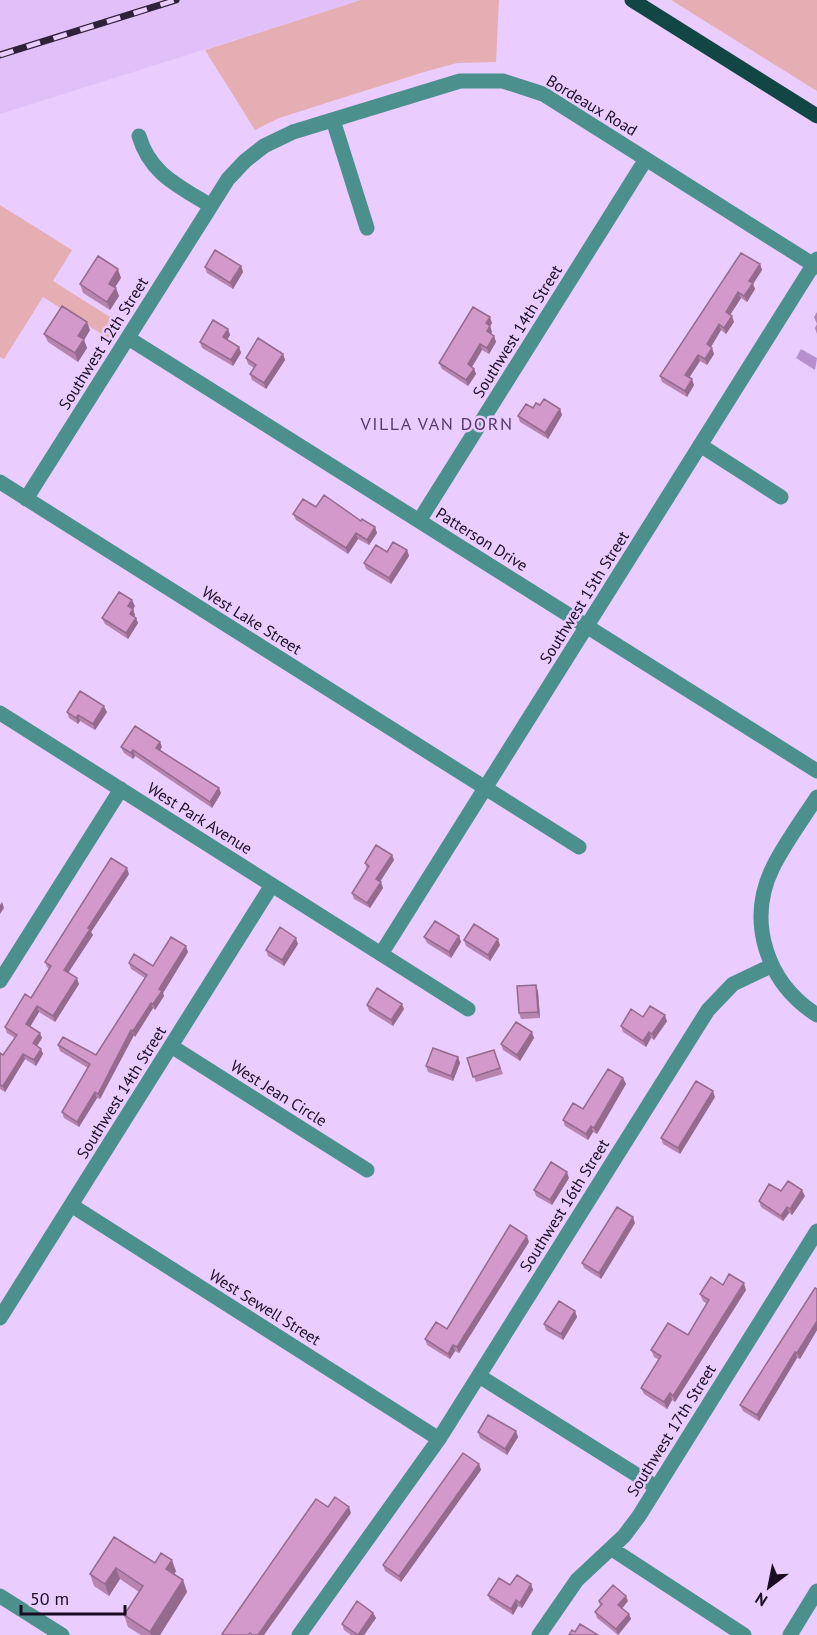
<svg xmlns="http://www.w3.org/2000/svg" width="817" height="1635" font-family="'PT Sans',sans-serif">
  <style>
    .built { fill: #e1bff8 }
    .green { fill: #e5aeb3 }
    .water { fill: #b590cd }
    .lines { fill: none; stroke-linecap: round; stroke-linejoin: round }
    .minor { stroke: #4b908d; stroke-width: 15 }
    .major { stroke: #124644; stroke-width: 15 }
    .rail-casing { stroke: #302039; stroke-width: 7 }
    .rail { stroke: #eaccff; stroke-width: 4.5; stroke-dasharray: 14; stroke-linecap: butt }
    .wall { fill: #b684af }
    .shaded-wall { fill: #946b8e }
    .building { fill: #d499cb; stroke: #946b8e; stroke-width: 1.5 }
    .labels { text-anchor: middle; stroke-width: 5; stroke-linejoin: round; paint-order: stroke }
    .street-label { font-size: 16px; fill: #1a0c22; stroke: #eaccff }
    .neighbourhood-label { font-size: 18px; letter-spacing: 1.5px; fill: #59376d; stroke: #eaccff }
  </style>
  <rect width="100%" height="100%" fill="#eaccff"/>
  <!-- built -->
  <path class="built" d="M0,0H361L0,114Z"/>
  <!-- green -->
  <path class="green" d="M361,0H499L496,62L457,63L424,72L279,118L255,130L205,50Z
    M671,0H817V91Z
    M0,205L72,250L53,281L118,322L108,338L43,297L4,359L0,357Z"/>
  <!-- water -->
  <path class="water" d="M801,349L817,358L815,370L796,358Z"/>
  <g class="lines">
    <!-- minor -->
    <path class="minor" d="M333,120L367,228
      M139,136C150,174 179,186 211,206
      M128,338L817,771
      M700,445L781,497
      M0,482L579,847
      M26,499L211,206L228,179L245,161L264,146L293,132L460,81H503L543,94L817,267
      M419,521L646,159
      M0,713L468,1009
      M817,797C802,820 785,843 773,867C746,922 767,983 817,1015
      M381,954L817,259
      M0,981L121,789
      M171,1046L367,1170
      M71,1205L439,1439
      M0,1318L272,885
      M479,1376L656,1487
      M612,1549L744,1635
      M0,1596L62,1635
      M299,1635L439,1439L708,1010L733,984L771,966
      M539,1635L577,1580L624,1536L639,1516L817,1231
      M790,1635L817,1591"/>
    <!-- major -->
    <path class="major" d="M632,0L817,116"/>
    <!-- rail casing -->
    <g class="rail-casing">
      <path id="rail" d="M0,55L176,0"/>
    </g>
    <!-- rail -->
    <use href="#rail" class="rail"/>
  </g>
  <!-- wall -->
  <path class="wall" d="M760,264L762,270L753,284L755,289L747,302L741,298L730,315L734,322L726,334L721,330L711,347L714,354L707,365L700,361L689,378L694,385L687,397L662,382L660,376Z
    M241,266L243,272L233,289L207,273L205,267Z
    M121,278L115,287L119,296L110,310L83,293L80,284Z
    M817,312V334L815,328L817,324L814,317Z
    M492,323L490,326L492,332L491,334L494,336L496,342L489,354L482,350L472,367L474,369L476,374L468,386L442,369L439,363Z
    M228,329L230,335L227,340L239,347L241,353L233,366L202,348L200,342Z
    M90,330L84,340L87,348L78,362L48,342L44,334Z
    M283,354L285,360L266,389L252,380L250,374L254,368L248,364L246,358Z
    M540,405L560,409L562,415L548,439L520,422L518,416Z
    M316,507L361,521L375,527L377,533L369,545L358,539L348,554L296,520L293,514Z
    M407,550L409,556L391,584L366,569L364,563L387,552Z
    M135,606L133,609L135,615L134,616L136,618L138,623L128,639L105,624L102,618Z
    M67,712H107L95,730L80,721L78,724L69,718Z
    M121,747H162L160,750L221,793L212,808L135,756L133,759L124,753Z
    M392,855L394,860L380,881L383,888L370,908L354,899L352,893L367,869L365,863Z
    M129,874L91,932L93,935L68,973L79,984L55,1022L39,1012L30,1027L42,1038L37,1046L43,1054L36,1066L25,1059L5,1092L0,1089V1053L3,1055L15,1038L7,1033L5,1027L31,998L49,969L47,967L45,962Z
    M459,936L461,942L451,958L427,943L424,937Z
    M464,940L500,945L490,961L466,946Z
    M298,944L284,966L268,956L266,950Z
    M188,952L163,993L164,996L155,1010L153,1008L135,1037L134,1035L100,1099L97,1098L79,1127L64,1118L62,1112L88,1068L60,1051L58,1045L96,1055L145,978L131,969L129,963L153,966Z
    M538,991L540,1018L521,1019L519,1013Z
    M367,1005L404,1009L393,1026L369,1011Z
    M643,1017L667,1021L654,1040L651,1038L646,1047L623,1032L621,1026Z
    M534,1038L520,1061L503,1050L501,1044Z
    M494,1050L503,1074L476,1082L467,1058Z
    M458,1057L460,1063L453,1081L428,1072L426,1066Z
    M623,1078L626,1084L597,1134L593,1132L588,1140L565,1126L563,1120L583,1109Z
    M715,1097L680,1154L663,1144L661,1138Z
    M569,1178L552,1205L536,1196L534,1190Z
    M781,1191L805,1196L792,1215L789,1213L783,1221L761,1207L759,1201Z
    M635,1223L601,1279L584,1268L582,1263Z
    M529,1242L459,1353L455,1351L450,1359L427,1345L425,1339L447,1329Z
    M723,1285L746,1290L675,1402L672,1400L667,1409L644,1394L641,1388L659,1360L654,1357L651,1350L688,1335L707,1304L703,1301L700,1294Z
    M817,1289V1330L800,1359L797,1358L759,1421L743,1411L740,1405Z
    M575,1311L577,1317L563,1340L546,1330L544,1324Z
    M478,1432L518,1437L507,1455L480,1438Z
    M479,1464L481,1470L401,1582L385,1571L383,1565Z
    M114,1537L155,1563L176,1571L174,1574L183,1580L187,1592L160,1635H141L128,1627L124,1615L139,1592L120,1579L109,1596L94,1586L90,1574Z
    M531,1584L533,1590L522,1608L518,1606L513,1615L490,1600L488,1595L510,1585Z
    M599,1601H628L622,1608L629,1614L631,1619L618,1635L597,1618L595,1612L600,1606Z
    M373,1613L376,1618L364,1635H351L344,1630L342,1624Z"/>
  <!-- shaded-wall -->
  <path class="shaded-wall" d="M760,264L762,270L753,284L755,289L747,302L744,296L749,281Z
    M241,266L243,272L233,289L230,283Z
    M118,269L121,278L112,292L109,284Z
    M116,288L119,296L110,310L107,302Z
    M738,292L741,298L728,318L726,312Z
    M732,316L734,322L726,334L724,328Z
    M490,317L492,323L490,326L492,332L489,337L487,331L486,323Z
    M87,322L90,330L84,340L87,348L78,362L75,353L78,336Z
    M719,324L721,330L709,350L707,344Z
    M228,329L230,335L225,343L223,337Z
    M494,336L496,342L489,354L487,348Z
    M480,344L482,350L470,370L468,364Z
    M239,347L241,353L233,366L231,360Z
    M712,348L714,354L707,365L705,359Z
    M283,354L285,360L266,389L264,383Z
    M698,355L700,361L687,381L685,375Z
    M474,369L476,374L468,386L466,380Z
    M692,379L694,385L687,397L685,391Z
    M560,409L562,415L548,439L545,433Z
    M375,527L377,533L369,545L367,540Z
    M356,533L358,539L348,554L346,548Z
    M407,550L409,556L391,584L389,578Z
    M132,600L135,606L133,609L135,615L132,620L128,606Z
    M136,618L138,623L128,639L126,633Z
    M104,706L107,712L95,730L93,724Z
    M78,715L80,721L78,724L76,718Z
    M160,742L162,747L158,753L156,748Z
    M133,750L135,756L133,759L131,753Z
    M219,788L221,793L212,808L210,802Z
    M392,855L394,860L378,885L376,879Z
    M127,868L129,874L91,932L93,935L66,976L64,970L88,928Z
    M381,882L383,888L370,908L367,903Z
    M2,902L4,908L0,914V905Z
    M459,936L461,942L451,958L449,952Z
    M296,938L298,944L284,966L282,960Z
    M498,939L500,945L490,961L488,955Z
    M186,946L188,952L163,993L164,996L155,1010L153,1004L159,989Z
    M77,978L79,984L55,1022L53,1016Z
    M536,985L538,991L540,1018L538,1012Z
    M151,1003L153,1008L135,1037L133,1031Z
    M402,1004L404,1009L393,1026L391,1020Z
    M37,1006L39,1012L28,1030L26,1024Z
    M665,1015L667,1021L654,1040L652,1034Z
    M131,1030L134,1035L100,1099L98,1094Z
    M532,1032L534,1038L520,1061L517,1055Z
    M649,1032L651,1038L646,1047L643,1041Z
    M40,1033L42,1038L35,1049L33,1043Z
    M41,1049L43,1054L36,1066L34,1060Z
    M23,1054L25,1059L5,1092L3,1086Z
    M458,1057L460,1063L453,1081L451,1076Z
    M623,1078L626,1084L597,1134L594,1128Z
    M713,1091L715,1097L680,1154L678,1148Z
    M95,1092L97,1098L79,1127L77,1122Z
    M591,1126L593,1132L588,1140L586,1134Z
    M567,1172L569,1178L552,1205L550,1200Z
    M802,1190L805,1196L792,1215L790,1209Z
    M787,1207L789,1213L783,1221L781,1216Z
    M633,1217L635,1223L601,1279L599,1273Z
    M527,1236L529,1242L459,1353L457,1347Z
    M744,1283L746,1290L675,1402L673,1396Z
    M575,1311L577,1317L563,1340L561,1334Z
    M817,1321V1330L800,1359L797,1353Z
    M453,1345L455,1351L450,1359L448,1354Z
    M795,1352L797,1358L759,1421L757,1415Z
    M670,1393L672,1400L667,1409L664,1402Z
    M516,1431L518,1437L507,1455L505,1449Z
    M479,1464L481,1470L401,1582L399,1576Z
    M349,1507L351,1513L264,1635H258Z
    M172,1560L176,1571L170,1581L166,1569Z
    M116,1568L120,1579L109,1596L105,1584Z
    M183,1580L187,1592L160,1635H151L150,1632Z
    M531,1584L533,1590L522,1608L520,1603Z
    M626,1596L628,1601L620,1611L618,1605Z
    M516,1600L518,1606L513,1615L511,1609Z
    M373,1613L376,1618L364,1635H358Z
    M629,1614L631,1619L618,1635L616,1629Z"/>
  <!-- building -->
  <path class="building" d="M215,250L241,266L230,283L205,267Z
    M741,253L760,264L749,281L753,283L744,296L738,292L726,312L732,316L724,328L719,324L707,344L712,348L705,359L698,355L685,375L692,379L685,391L660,376Z
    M98,256L118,269L109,284L116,288L107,302L80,284Z
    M62,306L87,322L78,336L84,339L75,353L44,334Z
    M473,307L490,317L486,323L490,326L487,331L494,336L487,348L480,344L468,364L474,369L466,380L439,363Z
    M213,320L228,329L223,337L239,347L231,360L200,342Z
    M258,338L283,354L264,383L250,374L256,365L246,358Z
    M544,399L560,409L545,433L518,416L526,404L533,408L536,403L540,405Z
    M324,495L361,521L362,519L375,527L367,540L356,533L346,548L293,514L303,499L316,507Z
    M393,542L407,550L389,578L364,563L376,545L387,552Z
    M119,592L132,600L128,606L133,609L130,614L136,618L126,633L102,618Z
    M80,691L104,706L93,724L78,715L76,718L67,712Z
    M135,726L160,742L156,748L219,788L210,802L133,750L131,753L121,747Z
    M376,845L392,855L376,879L381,882L367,903L352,893L369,866L365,863Z
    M111,858L127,868L88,928L90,929L64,970L77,978L53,1016L37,1006L26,1024L40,1033L33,1043L41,1049L34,1060L23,1054L3,1086L0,1085V1053L3,1055L17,1035L5,1027L25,994L31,998L51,966L45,962Z
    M435,921L459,936L449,952L424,937Z
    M474,924L498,939L488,955L464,940Z
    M280,927L296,938L282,960L266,950Z
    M171,937L186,946L159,989L162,991L153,1004L151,1003L133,1031L131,1030L98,1094L95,1092L77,1122L62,1112L90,1064L58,1045L63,1037L96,1055L147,975L129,963L134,954L153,966Z
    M536,985L538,1012L519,1013L517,986Z
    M377,988L402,1004L391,1020L367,1005Z
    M650,1006L665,1015L652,1034L649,1032L643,1041L621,1026L631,1009L643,1017Z
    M516,1022L532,1032L517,1055L501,1044Z
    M433,1048L458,1057L451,1076L426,1066Z
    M494,1050L500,1068L473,1077L467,1058Z
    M608,1069L623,1078L594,1128L591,1126L586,1134L563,1120L573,1103L583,1109Z
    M696,1081L713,1091L678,1148L661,1138Z
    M551,1162L567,1172L550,1200L534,1190Z
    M788,1181L802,1190L790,1209L787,1207L781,1216L759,1201L769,1184L781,1191Z
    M617,1207L633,1217L599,1273L582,1263Z
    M510,1225L527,1236L457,1347L453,1345L448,1354L425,1339L436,1322L447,1329Z
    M729,1274L744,1283L673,1396L670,1393L664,1402L641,1388L661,1356L651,1350L668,1323L688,1335L709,1300L700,1294L711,1277L723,1285Z
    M815,1288L817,1289V1321L797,1353L795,1352L757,1415L740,1405Z
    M559,1301L575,1311L561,1334L544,1324Z
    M488,1415L516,1431L505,1449L478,1432Z
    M463,1453L479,1464L399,1576L383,1565Z
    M335,1497L349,1507L258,1635H252L250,1633L248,1635H224L222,1634L316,1499L328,1507Z
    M114,1537L155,1563L161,1553L172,1560L166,1569L183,1580L150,1632L124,1615L143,1586L116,1568L105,1584L90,1574Z
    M517,1575L531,1584L520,1603L516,1600L511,1609L488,1595L499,1578L510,1585Z
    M613,1585L626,1596L618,1605L629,1614L616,1629L595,1612L602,1604L599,1601Z
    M357,1601L373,1613L358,1635L342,1624Z
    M580,1624L598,1635H569L572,1630L575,1632Z"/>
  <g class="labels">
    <!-- street labels -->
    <g class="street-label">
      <text transform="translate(592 105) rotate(31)" y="6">Bordeaux Road</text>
      <text transform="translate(517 331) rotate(-58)" y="6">Southwest 14th Street</text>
      <text transform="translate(103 343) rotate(-58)" y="6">Southwest 12th Street</text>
      <text transform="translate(482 539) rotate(32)" y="6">Patterson Drive</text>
      <text transform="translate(584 597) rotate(-58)" y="6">Southwest 15th Street</text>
      <text transform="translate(252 620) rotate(32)" y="6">West Lake Street</text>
      <text transform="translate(200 818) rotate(32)" y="6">West Park Avenue</text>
      <text transform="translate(121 1092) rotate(-58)" y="6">Southwest 14th Street</text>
      <text transform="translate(279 1093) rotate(32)" y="6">West Jean Circle</text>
      <text transform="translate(564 1205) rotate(-58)" y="6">Southwest 16th Street</text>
      <text transform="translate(265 1307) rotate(32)" y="6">West Sewell Street</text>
      <text transform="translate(671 1430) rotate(-58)" y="6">Southwest 17th Street</text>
    </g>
    <!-- neighbourhood labels -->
    <g class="neighbourhood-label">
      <text x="437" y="430">VILLA VAN DORN</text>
    </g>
  </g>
  <!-- north arrow -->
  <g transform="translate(769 1587) rotate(212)" stroke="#eaccff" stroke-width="4.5" paint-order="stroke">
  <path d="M0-4.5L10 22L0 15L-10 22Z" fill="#1a0c22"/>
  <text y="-9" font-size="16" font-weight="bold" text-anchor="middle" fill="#1a0c22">N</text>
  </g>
  <!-- scale -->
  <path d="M21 1605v9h104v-9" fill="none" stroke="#1a0c22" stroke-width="3"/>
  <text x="30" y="1605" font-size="18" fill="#1a0c22" stroke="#eaccff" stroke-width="4.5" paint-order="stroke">50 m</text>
</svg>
